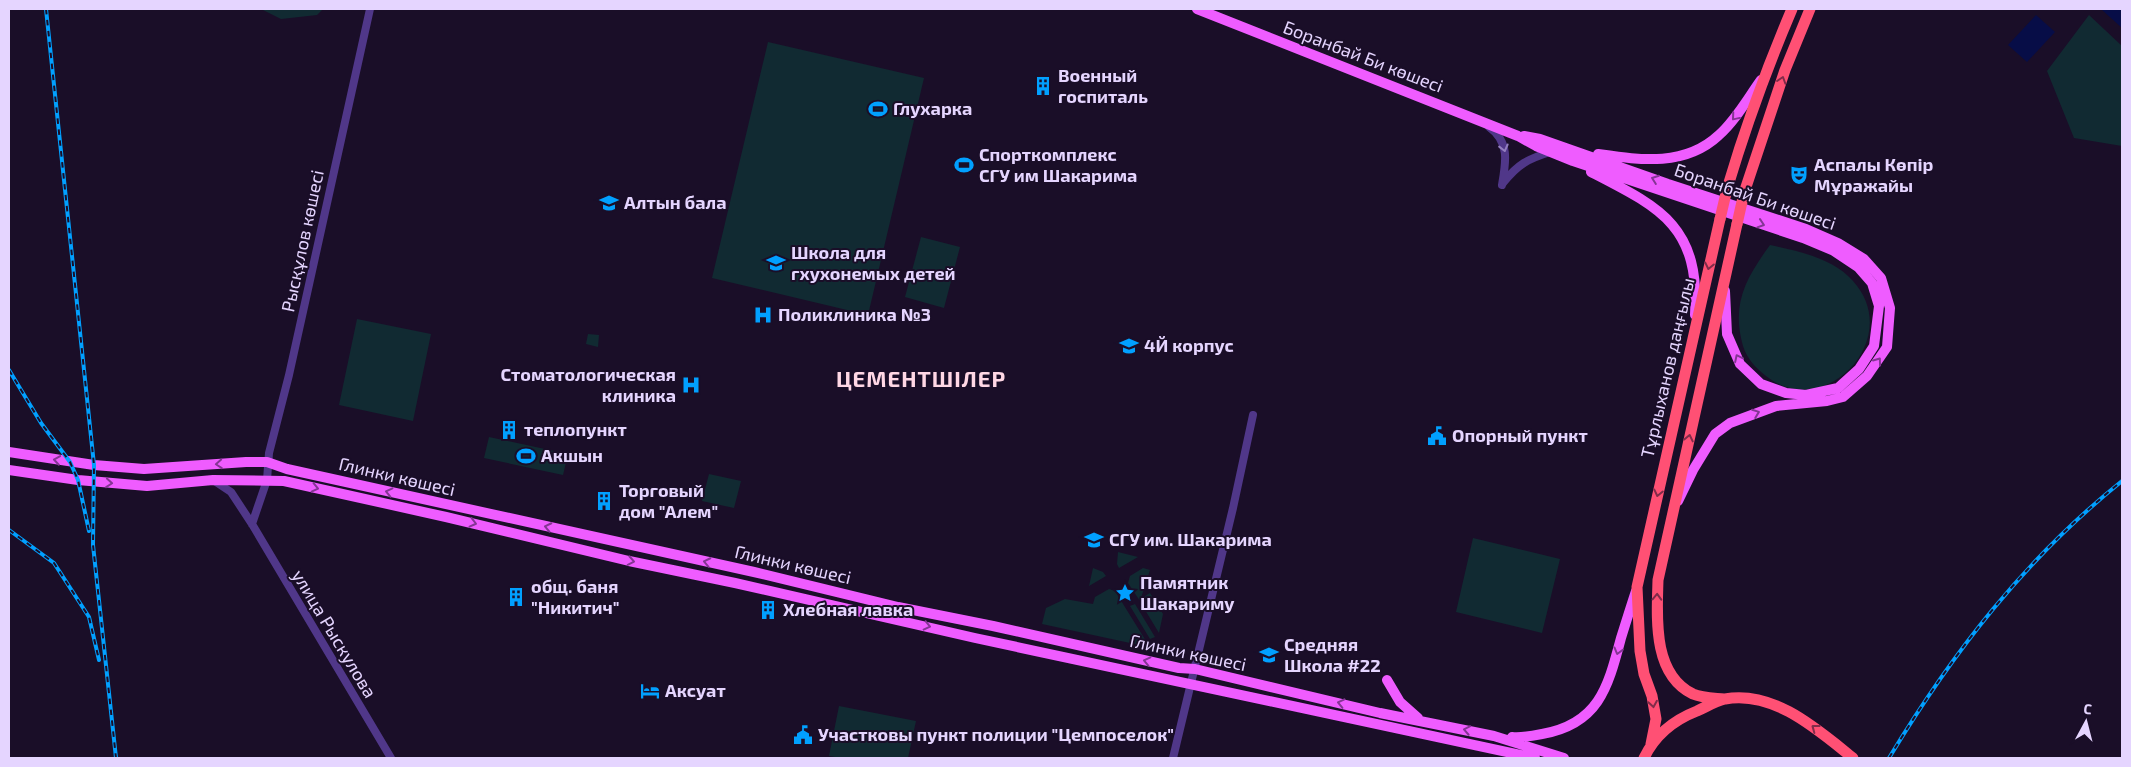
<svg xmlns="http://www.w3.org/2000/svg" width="2131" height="767" font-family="'Exo 2',sans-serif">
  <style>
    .green { fill: #112a32 }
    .water { fill: #070d47 }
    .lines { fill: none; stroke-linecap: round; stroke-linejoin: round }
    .minor { stroke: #503789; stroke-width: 8 }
    .major { stroke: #ef5cff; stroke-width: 10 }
    .highway { stroke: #ff5074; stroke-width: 11 }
    .rail-casing { stroke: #01a0ff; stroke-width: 4 }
    .rail { stroke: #1a0e28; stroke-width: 2; stroke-dasharray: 5.5; stroke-linecap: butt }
    .highway-bridge { stroke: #ff5074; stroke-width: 11 }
    .oneway { stroke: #812c4a }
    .oneway2 { stroke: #843594 }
    .oneway3 { stroke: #937ebe }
    .labels { text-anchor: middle; stroke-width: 4; stroke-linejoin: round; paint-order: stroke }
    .street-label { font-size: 18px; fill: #e5d5ff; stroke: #1a0e28 }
    .poi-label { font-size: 18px; font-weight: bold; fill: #e5d5ff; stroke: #1a0e28; text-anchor: start }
    .district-label { font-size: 22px; font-weight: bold; letter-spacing: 1px; fill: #ffd7e5; stroke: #1a0e28 }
  </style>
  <rect width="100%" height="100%" fill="#1a0e28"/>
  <!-- green -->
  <path class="green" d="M261,9H323L317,15L281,19Z
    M2089,15L2122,46V146L2074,138L2047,71Z
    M768,42L924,78L868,315L712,278Z
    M921,237L960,247L944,308L905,297Z
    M1770,245C1798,251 1833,258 1853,281C1905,338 1825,423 1766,376C1756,368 1747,359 1743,346C1731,304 1746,278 1770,245Z
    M357,319L431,334L413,421L339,405Z
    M588,334L599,335L598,347L586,344Z
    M489,437L568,454L563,475L484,458Z
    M709,474L741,481L734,508L702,501Z
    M1473,538L1560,559L1542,633L1456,612Z
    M1118,552L1138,557L1119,568L1117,564Z
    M1093,568L1103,572L1106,576L1089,586Z
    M1143,568L1150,570L1140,601L1128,583L1130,576Z
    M1109,589L1115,591L1146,641L1144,646L1042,624L1046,608L1065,599L1093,604L1095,597Z
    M1150,593L1163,614L1159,633L1142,605L1145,596Z
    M1135,604L1155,637L1150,639L1130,606Z
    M839,706L916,721L908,758H841L829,756Z"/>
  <!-- water -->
  <path class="water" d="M2101,9H2122V28Z
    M2036,15L2055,32L2027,62L2008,45Z"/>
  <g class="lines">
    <!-- minor -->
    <path class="minor" d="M1489,127C1510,142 1506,162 1502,185
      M1503,183C1518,164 1528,159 1550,152
      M213,480L231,492L252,524L391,758
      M252,524L267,480L269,453L289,375L370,9
      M1173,758L1233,508L1253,415"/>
    <!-- major -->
    <path class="major" d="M1197,9L1518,136L1536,146L1573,161L1803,238L1834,251L1858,267L1872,283L1879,306L1874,346L1859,369L1838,388L1806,395L1786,393L1761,384L1740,364L1727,334L1725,291
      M1524,136L1540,139L1668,184L1806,229L1838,243L1864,259L1881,278L1890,308L1887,347L1867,376L1843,397L1827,401L1776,406L1730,423L1715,434L1693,470L1678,501
      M1598,154C1640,160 1685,167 1719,135C1736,120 1748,98 1761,80
      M1591,172C1661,208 1700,226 1695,315
      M9,452L94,465L144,469L246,462H267L287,469L754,572L898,607L993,626L1179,668L1195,669L1380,713L1494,736L1564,758
      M9,470L78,480L147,486L213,480L284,481L446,517L629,561L735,583L975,638L1535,758
      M1387,680L1400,702L1418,718
      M1512,737C1522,738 1532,736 1542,734C1599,724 1608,687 1621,638C1626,622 1631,606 1636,591"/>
    <!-- highway -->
    <path class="highway" d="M1727,189C1746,125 1766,70 1792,9
      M1744,193L1785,70L1810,9
      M1724,699C1715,698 1702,698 1693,694C1652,674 1657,617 1658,580L1737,224
      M1651,744L1656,719L1652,696L1644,674L1640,651L1637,587L1720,219
      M1644,758C1655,735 1674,720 1697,711C1706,707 1716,701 1725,699C1774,690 1818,730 1853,758"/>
    <!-- rail casing -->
    <g class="rail-casing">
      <path id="rail" d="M46,9L94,465L93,545L116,758
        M9,370L41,423L70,462L78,480L89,531
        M9,530L54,563L89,617L99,660
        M1889,758C1953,652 2025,559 2122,481"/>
    </g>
    <!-- rail -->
    <use href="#rail" class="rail"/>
    <!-- highway-bridge -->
    <path class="highway-bridge" d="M1720,219L1727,189
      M1737,224L1744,193"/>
  </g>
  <!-- one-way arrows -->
  <defs><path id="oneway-chevron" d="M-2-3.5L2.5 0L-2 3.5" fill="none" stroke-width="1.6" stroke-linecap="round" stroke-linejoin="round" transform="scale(1.25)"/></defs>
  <g class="oneway">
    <use href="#oneway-chevron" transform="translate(1782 80) rotate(-72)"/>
    <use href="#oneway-chevron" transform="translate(1709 266) rotate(102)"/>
    <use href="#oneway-chevron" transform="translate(1689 438) rotate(-78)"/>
    <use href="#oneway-chevron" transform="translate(1658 493) rotate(103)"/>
    <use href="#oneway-chevron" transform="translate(1657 597) rotate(-88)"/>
    <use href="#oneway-chevron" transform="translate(1653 704) rotate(81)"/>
    <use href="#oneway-chevron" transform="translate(1815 728) rotate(-143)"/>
  </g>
  <g class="oneway2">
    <use href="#oneway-chevron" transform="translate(1735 117) rotate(130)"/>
    <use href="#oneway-chevron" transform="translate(1655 179) rotate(-160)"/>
    <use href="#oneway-chevron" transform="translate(1761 224) rotate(18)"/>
    <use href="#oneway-chevron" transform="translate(1738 358) rotate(-116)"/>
    <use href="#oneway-chevron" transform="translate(1878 361) rotate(-54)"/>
    <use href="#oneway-chevron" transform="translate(1756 413) rotate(-21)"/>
    <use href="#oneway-chevron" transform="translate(57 460) rotate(-171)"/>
    <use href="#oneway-chevron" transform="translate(219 464) rotate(176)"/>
    <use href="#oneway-chevron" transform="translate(109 483) rotate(5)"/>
    <use href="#oneway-chevron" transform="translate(315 488) rotate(13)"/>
    <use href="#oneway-chevron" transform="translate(389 492) rotate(-167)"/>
    <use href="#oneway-chevron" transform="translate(473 523) rotate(14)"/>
    <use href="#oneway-chevron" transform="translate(548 527) rotate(-168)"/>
    <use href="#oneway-chevron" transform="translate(631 561) rotate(11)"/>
    <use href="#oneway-chevron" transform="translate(707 562) rotate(-168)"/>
    <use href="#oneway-chevron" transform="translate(927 626) rotate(13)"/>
    <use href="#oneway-chevron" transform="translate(1618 651) rotate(105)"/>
    <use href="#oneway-chevron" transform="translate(1147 661) rotate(-167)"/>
    <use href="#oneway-chevron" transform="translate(1341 703) rotate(-167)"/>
    <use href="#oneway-chevron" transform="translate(1467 730) rotate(-169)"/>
  </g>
  <use class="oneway3" href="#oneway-chevron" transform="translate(1504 148) rotate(76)"/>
  <!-- icons -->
  <defs>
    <g id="building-bare" transform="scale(1.5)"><path d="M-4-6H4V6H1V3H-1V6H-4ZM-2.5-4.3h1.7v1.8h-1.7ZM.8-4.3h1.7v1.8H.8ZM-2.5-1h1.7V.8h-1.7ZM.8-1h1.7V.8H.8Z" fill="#01a0ff" stroke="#1a0e28" stroke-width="2.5" paint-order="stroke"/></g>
    <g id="stadium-bare" transform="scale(1.5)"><path d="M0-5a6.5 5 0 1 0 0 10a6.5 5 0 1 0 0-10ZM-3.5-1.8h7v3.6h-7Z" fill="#01a0ff" stroke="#1a0e28" stroke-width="2.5" paint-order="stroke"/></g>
    <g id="theatre-bare" transform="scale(1.5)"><path d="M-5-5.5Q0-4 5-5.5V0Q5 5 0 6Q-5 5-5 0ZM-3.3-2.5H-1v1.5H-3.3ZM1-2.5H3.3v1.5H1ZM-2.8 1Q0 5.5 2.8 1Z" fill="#01a0ff" stroke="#1a0e28" stroke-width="2.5" paint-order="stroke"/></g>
    <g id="school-bare" transform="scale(1.5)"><path d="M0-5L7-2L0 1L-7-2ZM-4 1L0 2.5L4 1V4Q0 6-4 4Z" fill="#01a0ff" stroke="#1a0e28" stroke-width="2.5" paint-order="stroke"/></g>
    <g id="hospital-bare" transform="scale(1.5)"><path d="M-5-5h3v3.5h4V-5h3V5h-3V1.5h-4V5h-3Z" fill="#01a0ff" stroke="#1a0e28" stroke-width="2.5" paint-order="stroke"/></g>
    <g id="university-bare" transform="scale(1.5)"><path d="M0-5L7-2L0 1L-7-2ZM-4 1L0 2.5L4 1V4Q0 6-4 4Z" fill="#01a0ff" stroke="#1a0e28" stroke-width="2.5" paint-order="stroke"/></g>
    <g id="civic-bare" transform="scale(1.5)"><path d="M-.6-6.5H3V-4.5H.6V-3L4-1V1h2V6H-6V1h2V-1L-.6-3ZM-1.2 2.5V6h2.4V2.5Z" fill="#01a0ff" stroke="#1a0e28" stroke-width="2.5" paint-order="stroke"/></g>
    <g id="sight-bare" transform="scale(1.5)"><path d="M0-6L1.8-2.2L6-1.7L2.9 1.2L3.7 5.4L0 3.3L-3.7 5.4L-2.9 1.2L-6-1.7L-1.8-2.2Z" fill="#01a0ff" stroke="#1a0e28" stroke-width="2.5" paint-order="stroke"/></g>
    <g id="hotel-bare" transform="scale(1.5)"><path d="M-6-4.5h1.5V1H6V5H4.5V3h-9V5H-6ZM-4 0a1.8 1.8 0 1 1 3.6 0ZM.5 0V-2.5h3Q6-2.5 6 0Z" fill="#01a0ff" stroke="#1a0e28" stroke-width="2.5" paint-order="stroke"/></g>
  </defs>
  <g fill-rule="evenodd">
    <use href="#building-bare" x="1043" y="86"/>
    <use href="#stadium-bare" x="878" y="109"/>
    <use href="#stadium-bare" x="964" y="165"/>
    <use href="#theatre-bare" x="1799" y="175"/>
    <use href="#school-bare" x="609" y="203"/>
    <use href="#school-bare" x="776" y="263"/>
    <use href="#hospital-bare" x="763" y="315"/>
    <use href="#university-bare" x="1129" y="346"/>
    <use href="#hospital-bare" x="691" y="385"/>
    <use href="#building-bare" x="509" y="430"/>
    <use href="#civic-bare" x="1437" y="436"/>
    <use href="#stadium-bare" x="526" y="456"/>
    <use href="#building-bare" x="604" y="501"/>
    <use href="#university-bare" x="1094" y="540"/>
    <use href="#sight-bare" x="1125" y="593"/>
    <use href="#building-bare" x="516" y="597"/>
    <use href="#building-bare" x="768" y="610"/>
    <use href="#school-bare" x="1269" y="655"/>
    <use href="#hotel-bare" x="650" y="691"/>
    <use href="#civic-bare" x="803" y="735"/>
  </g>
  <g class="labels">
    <!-- street labels -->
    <g class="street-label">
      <text transform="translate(1363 57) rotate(21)" y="6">Боранбай Би көшесі</text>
      <text transform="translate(1755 197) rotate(19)" y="6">Боранбай Би көшесі</text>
      <text transform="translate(303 241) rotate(-78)" y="6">Рысқұлов көшесі</text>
      <text transform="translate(1668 368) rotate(-77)" y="6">Тұрлыханов даңғылы</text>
      <text transform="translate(397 477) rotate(13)" y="6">Глинки көшесі</text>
      <text transform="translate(793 565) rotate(13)" y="6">Глинки көшесі</text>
      <text transform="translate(334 634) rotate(59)" y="6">улица Рыскулова</text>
      <text transform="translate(1188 653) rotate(12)" y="6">Глинки көшесі</text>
    </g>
    <!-- poi labels -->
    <g class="poi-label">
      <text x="1058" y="82">Военный<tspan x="1058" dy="21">госпиталь</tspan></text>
      <text x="893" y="115">Глухарка</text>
      <text x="979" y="161">Спорткомплекс<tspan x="979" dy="21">СГУ им Шакарима</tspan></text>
      <text x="1814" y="171">Аспалы Көпір<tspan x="1814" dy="21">Мұражайы</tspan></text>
      <text x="624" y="209">Алтын бала</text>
      <text x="791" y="259">Школа для<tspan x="791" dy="21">гхухонемых детей</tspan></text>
      <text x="778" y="321">Поликлиника №3</text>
      <text x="1144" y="352">4Й корпус</text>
      <text x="676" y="381" text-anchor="end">Стоматологическая<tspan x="676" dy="21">клиника</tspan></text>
      <text x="524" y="436">теплопункт</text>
      <text x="1452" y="442">Опорный пункт</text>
      <text x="541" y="462">Акшын</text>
      <text x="619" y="497">Торговый<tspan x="619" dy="21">дом "Алем"</tspan></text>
      <text x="1109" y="546">СГУ им. Шакарима</text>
      <text x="1140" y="589">Памятник<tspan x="1140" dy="21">Шакариму</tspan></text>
      <text x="531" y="593">общ. баня<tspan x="531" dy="21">"Никитич"</tspan></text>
      <text x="783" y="616">Хлебная лавка</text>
      <text x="1284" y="651">Средняя<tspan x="1284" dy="21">Школа #22</tspan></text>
      <text x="665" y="697">Аксуат</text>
      <text x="818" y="741">Участковы пункт полиции "Цемпоселок"</text>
    </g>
    <!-- district labels -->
    <g class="district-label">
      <text x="921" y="387">ЦЕМЕНТШІЛЕР</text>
    </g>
  </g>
  <!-- border -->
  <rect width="2131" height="767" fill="none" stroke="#e5d5ff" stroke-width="20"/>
  <!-- north arrow -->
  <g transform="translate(2086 722) rotate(7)" stroke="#1a0e28" stroke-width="4" paint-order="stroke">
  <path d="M0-4L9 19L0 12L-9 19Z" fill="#e5d5ff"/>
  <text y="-8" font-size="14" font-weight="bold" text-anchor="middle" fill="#e5d5ff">С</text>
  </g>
</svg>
